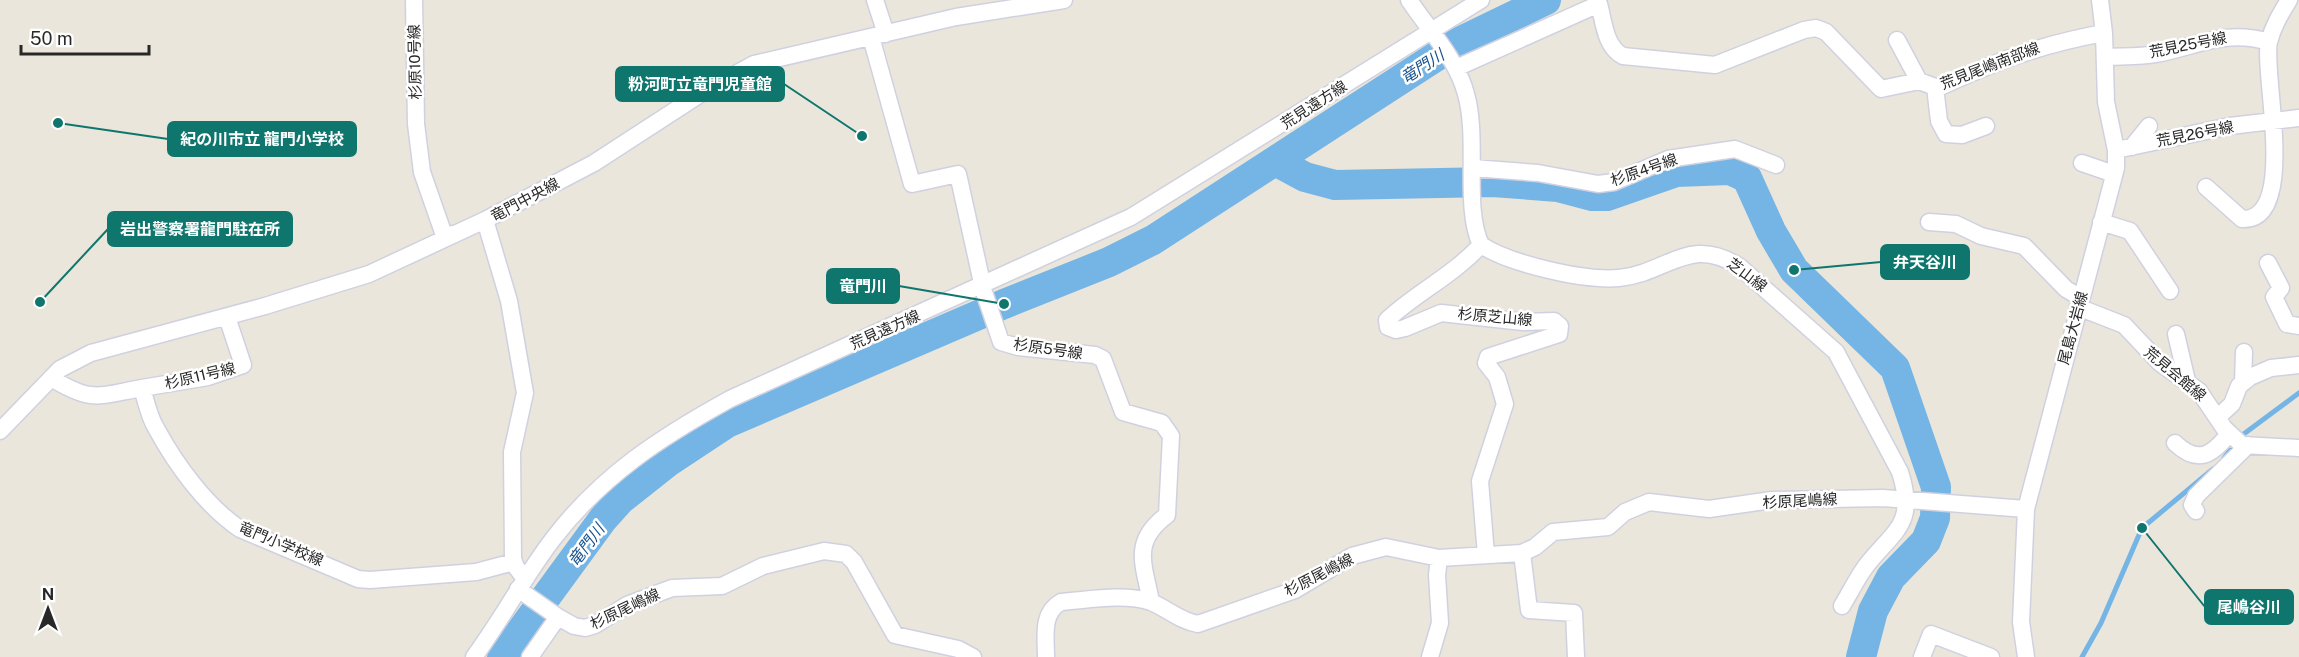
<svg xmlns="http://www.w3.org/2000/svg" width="2299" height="657" font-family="'Public Sans','Noto Sans JP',sans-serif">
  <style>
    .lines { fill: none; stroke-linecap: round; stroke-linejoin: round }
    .stream { stroke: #74b5e6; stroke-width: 5 }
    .river { stroke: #74b5e6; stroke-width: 30 }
    .minor-casing { stroke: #d0d1e0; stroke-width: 19 }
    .minor { stroke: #fff; stroke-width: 16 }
    .labels { text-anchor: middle; stroke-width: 5; stroke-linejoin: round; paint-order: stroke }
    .street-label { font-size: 15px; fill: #282828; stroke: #fff }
    .water-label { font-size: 16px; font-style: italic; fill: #16518f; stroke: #fff }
    .leader { fill: none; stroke: #0f766e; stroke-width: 2 }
    .callout-dot { fill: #0f766e; stroke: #fff; stroke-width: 2 }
    .callout { fill: #0f766e; stroke: #0f766e; stroke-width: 2 }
    .callout-label { font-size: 16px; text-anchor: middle; font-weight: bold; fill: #fff }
  </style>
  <rect width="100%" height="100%" fill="#eae6db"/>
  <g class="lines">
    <!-- stream -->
    <path class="stream" d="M2224,458L2241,436L2299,393
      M2082,657L2101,623L2142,528L2213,469"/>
    <!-- river -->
    <path class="river" d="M1277,162L1305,177L1335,185L1493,182L1558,187L1592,196H1607L1676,172L1730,170L1747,178L1771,231L1794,270L1895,368L1936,487L1935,518L1926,541L1891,577L1873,611L1861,657
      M502,657L603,519L620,500L668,462L727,423L1004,304L1109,262L1153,240L1457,43L1546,0"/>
    <!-- minor casing -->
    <g class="minor-casing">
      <path id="minor" d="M414,0L416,124L422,172L445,238L453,234
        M875,0L886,34
        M1409,0C1429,30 1457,59 1466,94C1479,139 1463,208 1481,245C1451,277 1417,292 1387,320L1388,327L1396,330L1405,328L1441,313L1523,322L1554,321L1560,326L1559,334L1488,357L1486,363L1497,377L1505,404L1480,481L1486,555
        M871,37L912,184L958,174L984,292L1001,342L1018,347L1095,355L1103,359L1123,412L1162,423L1171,436L1167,515C1131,542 1144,564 1151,602
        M1897,40L1919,81
        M2105,57C2122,56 2140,57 2156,54C2198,46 2225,29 2269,42
        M1456,68L1599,4C1604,22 1605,47 1623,56L1715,65L1804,30L1816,28L1826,32L1881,89L1919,81L1938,88C1994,62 2042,44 2104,33
        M1935,87L1939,121L1946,134L1962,135L1986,126
        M2132,147L2149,126
        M2116,150L2230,126L2299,118
        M2082,163L2114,174
        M1473,168L1538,173L1598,184L1614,182L1668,159L1735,149L1776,165
        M2206,187L2242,219C2299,222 2262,73 2269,42C2273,26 2281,13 2289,0
        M1929,222L1956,224L1981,236L2024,246L2066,289L2081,298
        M2101,222L2130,231L2170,291
        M477,224L485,220L509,301L525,393L512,452L513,559L516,567L525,579
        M1481,245C1510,264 1584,281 1619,278C1668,273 1690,234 1740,267L1836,352L1900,472C1917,525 1894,530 1866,566C1857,578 1850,593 1842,606
        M2268,263L2281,288L2274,297L2287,324L2299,326
        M2078,307L2124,325L2160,363L2199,391L2224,428L2242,445L2299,448
        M2176,334L2187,381
        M51,378C92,403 97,396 142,388C146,401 149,417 156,428C176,465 206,506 240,529L358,579L370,580L476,572L514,562
        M2243,383L2244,352
        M142,388L208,377L243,365L227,317
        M2218,417L2232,404L2239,386L2250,377L2271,368L2299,365
        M0,431L60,369L91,353L265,306L369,274L485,220L594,163L708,89L754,64L956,17L1064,0
        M2175,443C2198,465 2212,455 2229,434
        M2196,511L2192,505L2196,496L2248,445
        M1522,553L1529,610L1574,613L1576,657
        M518,589L558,617L574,626L585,628L595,625L627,605L672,588L722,586L763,566L824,551L846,554L854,562L895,635L958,649L973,657
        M474,657C502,619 524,577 553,539C602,475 661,437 730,399L1131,217L1481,0
        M530,657L558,617
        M1046,657C1046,637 1041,613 1061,602C1088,600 1125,593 1151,602C1168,609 1180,621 1198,624L1295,590L1352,556L1386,547L1439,558L1522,553L1535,547L1553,532L1608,527L1625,512L1649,502L1709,509L1772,500L1883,498L2026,509
        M1430,657L1440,623L1437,575L1439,558
        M1922,657L1931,634L1991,657
        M2026,657L2021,622L2026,509L2116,168V150L2106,102L2104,33L2100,0"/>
    </g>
    <!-- minor -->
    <use href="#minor" class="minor"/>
  </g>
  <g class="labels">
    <!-- street labels -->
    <g class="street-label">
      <text transform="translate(2188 45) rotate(-11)" y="5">荒見25号線</text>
      <text transform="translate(415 62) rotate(-91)" y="5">杉原10号線</text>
      <text transform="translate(1990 66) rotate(-21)" y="5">荒見尾嶋南部線</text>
      <text transform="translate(1314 105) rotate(-33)" y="5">荒見遠方線</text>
      <text transform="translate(2195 134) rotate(-11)" y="5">荒見26号線</text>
      <text transform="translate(1644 170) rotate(-19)" y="5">杉原4号線</text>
      <text transform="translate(525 200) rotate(-28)" y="5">竜門中央線</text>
      <text transform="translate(1747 275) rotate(37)" y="5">芝山線</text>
      <text transform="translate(1495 317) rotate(5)" y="5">杉原芝山線</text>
      <text transform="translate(2073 328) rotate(-75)" y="5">尾島大岩線</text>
      <text transform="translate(885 330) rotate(-24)" y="5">荒見遠方線</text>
      <text transform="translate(1048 349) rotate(8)" y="5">杉原5号線</text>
      <text transform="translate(2175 374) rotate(40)" y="5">荒見会館線</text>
      <text transform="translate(200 376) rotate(-13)" y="5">杉原11号線</text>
      <text transform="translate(1800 501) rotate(-3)" y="5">杉原尾嶋線</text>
      <text transform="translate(281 544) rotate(23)" y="5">竜門小学校線</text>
      <text transform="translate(1319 575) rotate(-27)" y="5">杉原尾嶋線</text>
      <text transform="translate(625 609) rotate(-25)" y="5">杉原尾嶋線</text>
    </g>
    <!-- water labels -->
    <g class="water-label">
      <text transform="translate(1422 66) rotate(-33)" y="6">竜門川</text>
      <text transform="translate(586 545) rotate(-53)" y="6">竜門川</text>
    </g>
  </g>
  <!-- callouts -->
  <path class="leader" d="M862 136L784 84M58 123L168 139M40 302L108 229M1794 270L1881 262M1004 304L899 286M2142 528L2205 607"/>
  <g class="callout-dot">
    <circle cx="862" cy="136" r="6"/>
    <circle cx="58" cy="123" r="6"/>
    <circle cx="40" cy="302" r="6"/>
    <circle cx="1794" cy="270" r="6"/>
    <circle cx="1004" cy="304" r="6"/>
    <circle cx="2142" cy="528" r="6"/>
  </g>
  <g class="callout">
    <rect x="616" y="67" width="168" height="34" rx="6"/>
    <rect x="168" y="122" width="188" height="34" rx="6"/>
    <rect x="108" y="212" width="184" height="34" rx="6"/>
    <rect x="1881" y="245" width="88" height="34" rx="6"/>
    <rect x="827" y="269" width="72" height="34" rx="6"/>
    <rect x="2205" y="590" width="88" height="34" rx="6"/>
  </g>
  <g class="callout-label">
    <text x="700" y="90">粉河町立竜門児童館</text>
    <text x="262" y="145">紀の川市立 龍門小学校</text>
    <text x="200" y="235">岩出警察署龍門駐在所</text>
    <text x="1925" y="268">弁天谷川</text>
    <text x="863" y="292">竜門川</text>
    <text x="2249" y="613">尾嶋谷川</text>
  </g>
  <!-- north arrow -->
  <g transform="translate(48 609)" stroke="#ffffff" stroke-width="4.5" paint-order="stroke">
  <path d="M0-4.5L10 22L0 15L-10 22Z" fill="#282828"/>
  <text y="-9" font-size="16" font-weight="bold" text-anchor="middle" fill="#282828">N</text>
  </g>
  <!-- scale -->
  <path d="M21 45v9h128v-9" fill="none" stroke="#282828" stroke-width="3"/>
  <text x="30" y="45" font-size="18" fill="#282828" stroke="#ffffff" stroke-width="4.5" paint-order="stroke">50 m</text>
</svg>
